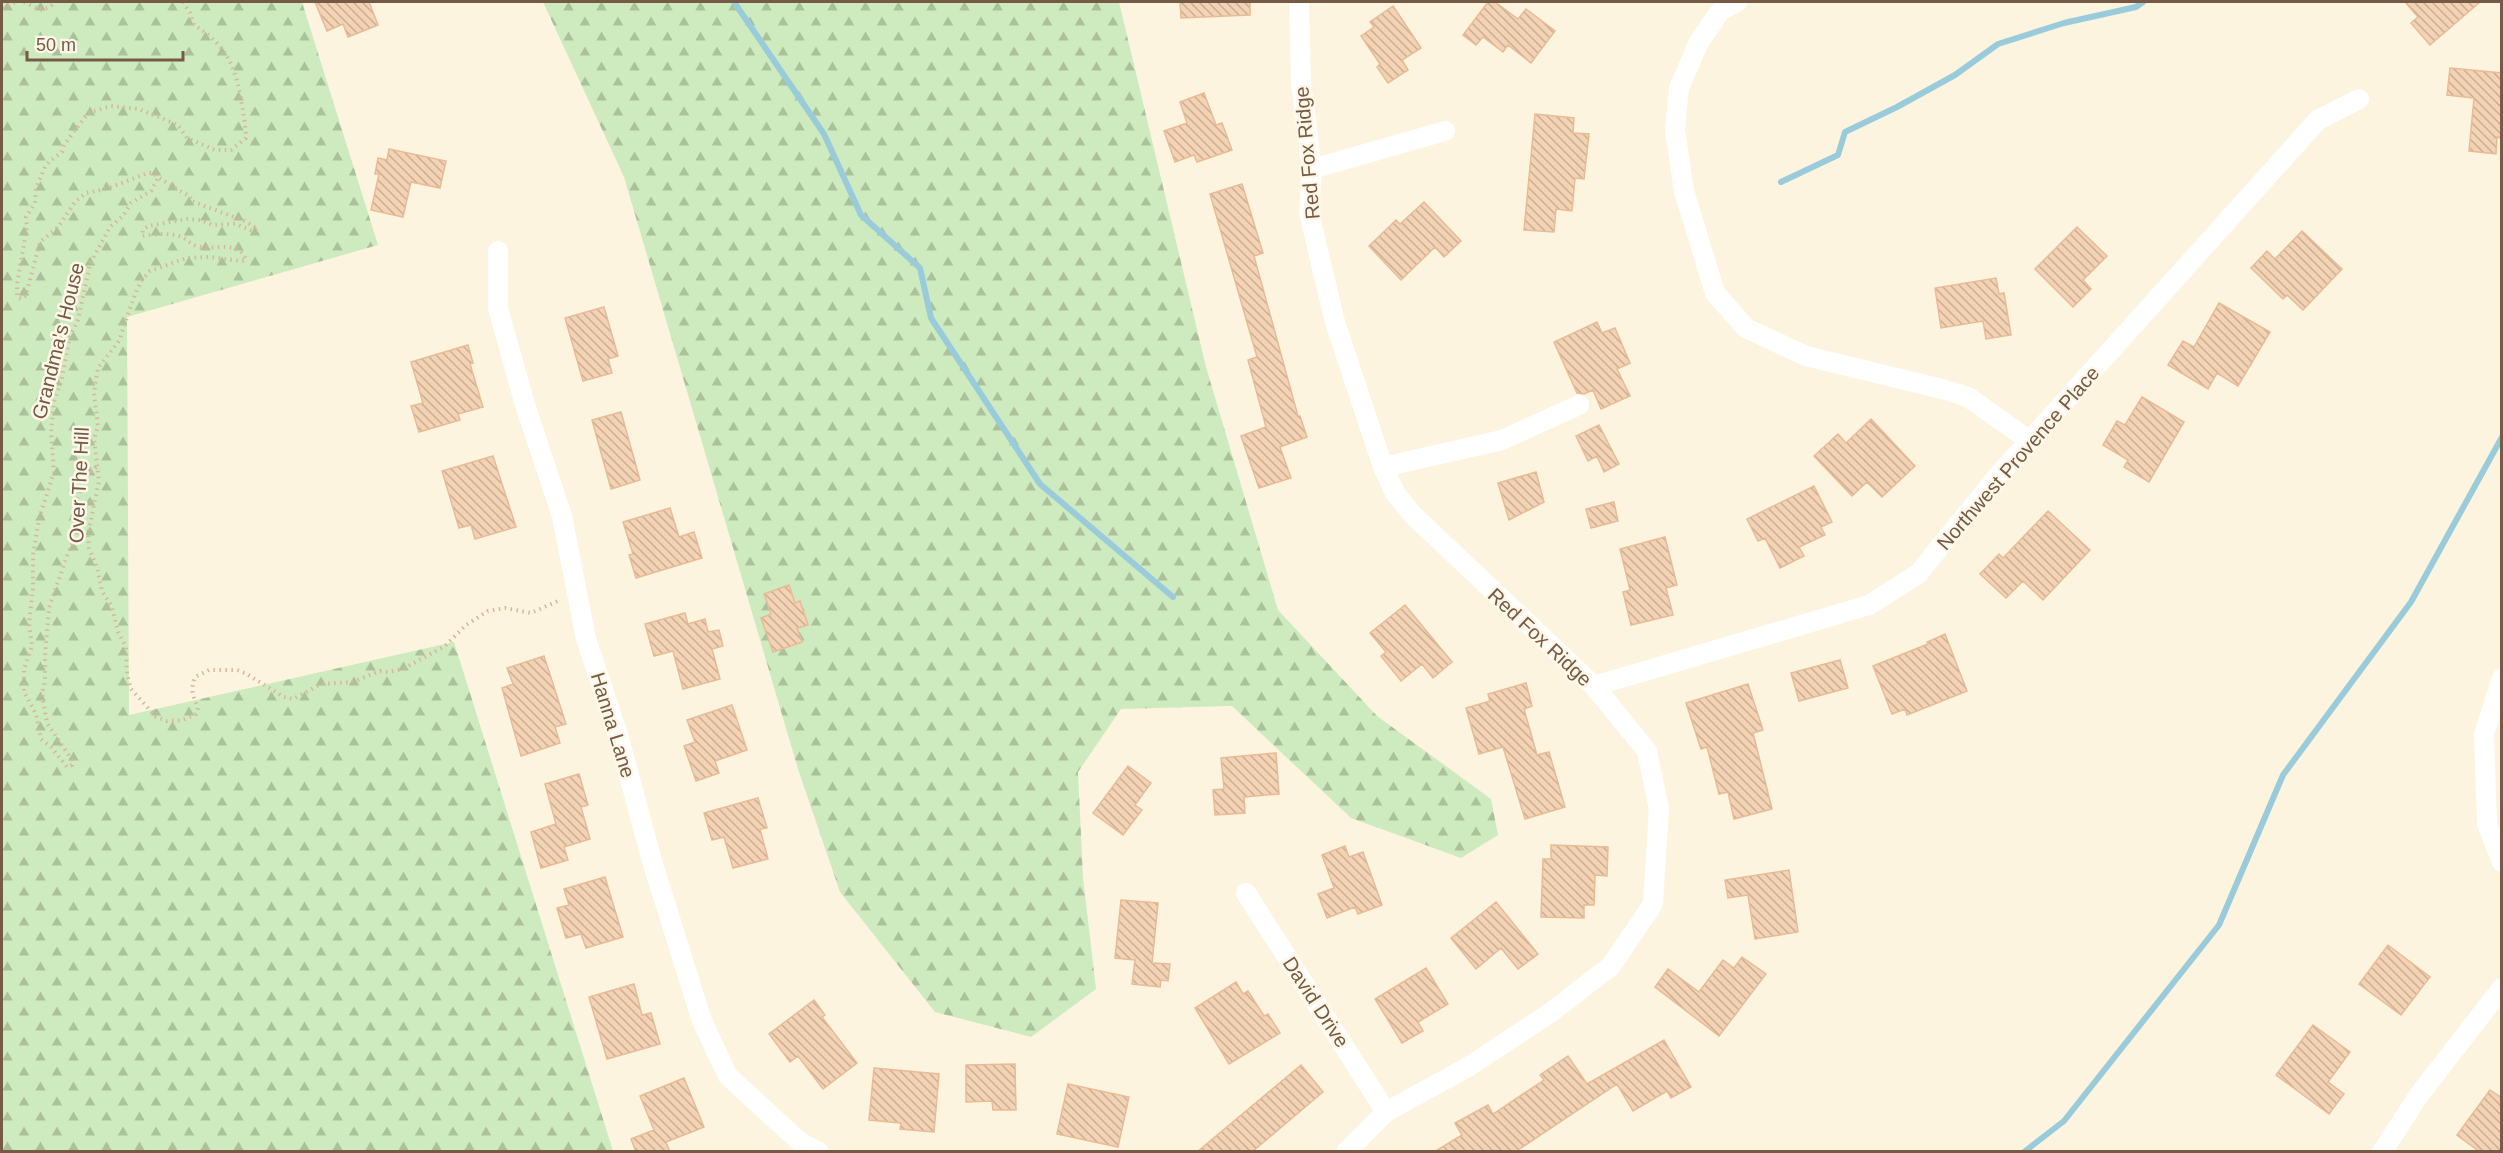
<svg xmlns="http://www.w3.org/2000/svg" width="2503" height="1153" font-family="Helvetica,sans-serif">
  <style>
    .forest { fill: url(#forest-firs) }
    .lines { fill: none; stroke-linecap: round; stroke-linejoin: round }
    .stream { stroke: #99cbda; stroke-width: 6 }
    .building { fill: url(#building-back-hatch); stroke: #e8bb95; stroke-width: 1.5 }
    .path { stroke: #d9b699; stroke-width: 4; stroke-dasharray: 1.5 4.5; stroke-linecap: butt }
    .minor { stroke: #fff; stroke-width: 20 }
    .labels { text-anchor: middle; stroke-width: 5; stroke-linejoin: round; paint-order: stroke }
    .street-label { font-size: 20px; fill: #755a46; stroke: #fff7e7 }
  </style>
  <defs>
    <pattern id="forest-firs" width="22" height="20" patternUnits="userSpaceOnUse" patternTransform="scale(1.5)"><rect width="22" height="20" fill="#cdebbe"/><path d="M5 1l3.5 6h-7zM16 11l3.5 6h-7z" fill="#abc19c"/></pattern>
    <pattern id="building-back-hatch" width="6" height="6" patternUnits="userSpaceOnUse" patternTransform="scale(1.5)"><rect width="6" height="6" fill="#f4d3b5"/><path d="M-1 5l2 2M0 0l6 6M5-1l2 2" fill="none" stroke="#caae95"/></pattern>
  </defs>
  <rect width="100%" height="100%" fill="#fdf4df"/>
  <!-- forest -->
  <path class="forest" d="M2,2H302L378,245L127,317L129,715L454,642L613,1151H2Z
    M543,2H1119L1206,367L1278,610L1377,716L1491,799L1498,835L1461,858L1351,818L1232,706L1121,709L1078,772L1083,878L1096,989L1031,1037L935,1012L840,892L798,769L624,177Z"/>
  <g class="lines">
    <!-- stream -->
    <path class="stream" d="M734,2L824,134L861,215L920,268L931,318L1040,484L1173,597
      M1781,182L1838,155L1845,132L1897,107L1955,75L1998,44L2064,23L2136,7L2143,2
      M2024,1152L2064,1121L2219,925L2283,775L2411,602L2502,437"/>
  </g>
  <!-- building -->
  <path class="building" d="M315,2H369L378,25L348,37L343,24L327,31Z
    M1180,2H1250V15L1181,18Z
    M1488,2H1495L1518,19L1526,9L1555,31L1531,63L1508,45L1503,52L1483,37L1476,45L1463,35Z
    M2405,2H2480L2430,45L2411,23L2418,17Z
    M1393,6L1421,48L1402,60L1408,70L1388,83L1377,67L1380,64L1361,36L1374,27L1370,22Z
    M2450,68L2502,73V138L2497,137L2496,154L2469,151L2474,98L2447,95Z
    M1204,93L1216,125L1222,123L1232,150L1197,162L1194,155L1175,162L1164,131L1187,123L1180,102Z
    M1535,114L1574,118L1573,133L1589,134L1584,179L1575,178L1572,211L1556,209L1554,232L1524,230Z
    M389,149L446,161L440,188L411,182L403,217L371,210L379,174H375L378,158L387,160Z
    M1242,184L1263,253L1254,256L1298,416H1300L1307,437L1280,447L1291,478L1259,488L1241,436L1266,427L1248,360L1257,357L1210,194Z
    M1424,202L1461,241L1444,257L1435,247L1401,280L1369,246L1396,220L1400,224Z
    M2077,227L2107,256L2083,280L2091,289L2073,307L2035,269Z
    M2302,231L2342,269L2303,310L2287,295L2283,299L2251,268L2267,251L2275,259Z
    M1996,278L1999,294L2004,293L2011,335L1986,339L1983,321L1941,328L1935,288Z
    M2219,303L2270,332L2238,386L2217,373L2208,389L2168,365L2183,341L2194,347Z
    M604,307L618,356L608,359L612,373L583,381L565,318Z
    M1597,322L1602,333L1615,328L1630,363L1617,369L1630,396L1601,409L1593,390L1584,394L1577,393L1554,342Z
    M468,345L473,363L470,364L483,407L458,414L460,420L419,432L411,406L423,403L411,362Z
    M2142,397L2184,422L2149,482L2124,467L2128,460L2103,445L2117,421L2125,425Z
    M621,412L640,480L611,489L592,420Z
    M1871,419L1915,466L1882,497L1867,482L1852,496L1814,456L1838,434L1846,443Z
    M1599,425L1619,464L1604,472L1597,456L1588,461L1576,436Z
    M493,456L516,527L475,539L471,525L459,528L442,471Z
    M1536,472L1544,502L1509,520L1498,483Z
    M1814,486L1832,522L1821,527L1825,535L1799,547L1804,556L1780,568L1765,538L1758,541L1747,519Z
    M1614,502L1618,521L1591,528L1586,509Z
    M670,508L679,537L694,532L702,558L636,578L629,555L633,554L623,522Z
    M2048,511L2090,550L2043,600L2023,581L2006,598L1980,574L1999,554L2003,558Z
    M1665,537L1677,585L1666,588L1673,615L1631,625L1623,592L1630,590L1620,549Z
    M789,585L795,603L800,601L808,625L797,628L802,642L773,652L761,618L771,614L764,594Z
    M1405,605L1452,662L1433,678L1422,664L1401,681L1381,656L1386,652L1370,633Z
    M685,613L688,624L705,619L708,632L719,630L723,646L712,649L720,679L683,689L673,651L654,656L645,624Z
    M1945,634L1967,691L1907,715L1905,709L1892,714L1873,666L1928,644L1927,642Z
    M544,656L566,724L555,727L560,743L521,756L502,688L513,684L507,668Z
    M1840,660L1848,688L1799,701L1791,673Z
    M1526,683L1532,706L1524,709L1537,755L1549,752L1565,807L1525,819L1503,747L1479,754L1466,708L1490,701L1488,694Z
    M1748,684L1763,730L1753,733L1772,809L1734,819L1728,792L1719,794L1707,747L1701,749L1686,703Z
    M732,705L747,750L715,761L719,773L696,781L684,746L695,742L687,720Z
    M1276,753L1279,794L1244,797L1245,813L1215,815L1213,790L1224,789L1221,758Z
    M1128,766L1151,783L1135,805L1142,810L1123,835L1093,813Z
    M579,774L588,805L581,807L590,839L564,847L568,860L541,868L531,832L556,824L545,784Z
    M758,798L767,828L760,829L768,859L733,868L724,837L712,840L704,813Z
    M1551,845L1608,847L1607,876L1595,875L1594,905H1584V918L1541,917L1543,859H1551Z
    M1345,846L1349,857L1363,852L1382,905L1358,914L1355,907L1327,918L1318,894L1334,888L1322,855Z
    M1789,870L1798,932L1755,939L1748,895L1728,898L1725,880Z
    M605,877L623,937L586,948L581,934L566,938L557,908L569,905L564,889Z
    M1121,900L1158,903L1152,963L1170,964L1168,981L1161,980L1160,987L1132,984L1135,960L1115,958Z
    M1496,902L1538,954L1518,969L1501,948L1476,969L1451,938Z
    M2388,945L2430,977L2401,1015L2359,984Z
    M1742,957L1766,974L1719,1036L1655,987L1668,969L1699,992L1723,960L1734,968Z
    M1426,968L1448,1004L1418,1022L1423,1031L1402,1043L1375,999Z
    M1236,982L1243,994L1248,991L1264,1016L1268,1014L1280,1033L1229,1064L1195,1008Z
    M634,984L642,1015L651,1013L660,1044L607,1059L589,997Z
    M814,1000L825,1015L822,1017L857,1063L823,1089L798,1056L790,1062L769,1034Z
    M2313,1025L2350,1052L2328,1082L2344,1094L2329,1114L2276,1075Z
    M1664,1040L1691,1087L1671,1098L1667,1091L1633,1111L1617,1084L1515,1152H1434L1462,1135L1455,1123L1488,1105L1493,1114L1544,1080L1540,1075L1568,1056L1587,1084Z
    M1015,1064L1016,1110H993L992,1101L966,1102V1065Z
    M1301,1065L1323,1092L1252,1152H1197Z
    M874,1068L939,1074L934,1132L900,1129L901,1123L869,1120Z
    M684,1078L704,1127L666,1142L670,1152H636L631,1139L654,1130L640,1096Z
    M1068,1084L1129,1097L1118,1147L1057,1134Z
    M2490,1090L2502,1098V1152H2480L2457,1135Z"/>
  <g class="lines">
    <!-- path -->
    <path class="path" d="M24,2L40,10L50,7L55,2
      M183,2L190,13L194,25C230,47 237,72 243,111C244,120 246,129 246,138L231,150H215L187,138L178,125L139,109L111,106L88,113L64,145L62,152L50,161L45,167L36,188L35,203L26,217L27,227L17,284V297L22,299L26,295L40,242L58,227L75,202L86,193L106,189L148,173H153C160,179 181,192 190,196L191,201L245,221L258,229L252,231L236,224L212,225L201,220L187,219L148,226L143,230L142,236C154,234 167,233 179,236C186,238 192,246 200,247C215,250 239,240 246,260L241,261L209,257L187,258L150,271L141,281L134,297L119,341L98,368L94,393L98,426L94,439L99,481L88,534L89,548L97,567L102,591L112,607L118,632L126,647L127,674L131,689L156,717L167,721L183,720L196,714L198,708C193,696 190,690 195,677L209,670H237L245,673L284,697L293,699L321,684L352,682L380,671L388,672L403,669L445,646L466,625L488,611L505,608L531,613L560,600
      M2,7L16,2
      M96,467L85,478L77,499L75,516L77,534L68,553L49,608L45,655V681L42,694L47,723L72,760V765L67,767L51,747L41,739L36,714L24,692V669L32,646L29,623L33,588V555L39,519L54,472L51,433L54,402L61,382L70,336L78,320L90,264L110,227L123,216L131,203L151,191L158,178"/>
    <!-- minor -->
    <path class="minor" d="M1299,2L1301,82L1312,169L1309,213L1335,322L1383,467L1395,493L1413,515L1594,686L1647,751L1659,809L1653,904L1611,966L1550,1013L1468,1067L1386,1112L1346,1152
      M1737,2L1721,10L1699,42L1679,88L1675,130L1684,191L1715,293L1746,328L1806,356L1942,389L1968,397L2030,441
      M1312,169L1445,131
      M498,251V308L525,405L562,516L586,639L619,738L652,861L702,1021L728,1076L801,1143L819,1152
      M1383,467L1502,440L1579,405
      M2502,678L2484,734L2487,824L2502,862
      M1594,686L1869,605L1918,574L1996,478L2318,120L2359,99
      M1246,893L1386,1112
      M2382,1152L2419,1095L2502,988"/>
  </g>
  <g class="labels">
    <!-- street labels -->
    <g class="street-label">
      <text transform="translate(1307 153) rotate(-95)" y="7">Red Fox Ridge</text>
      <text transform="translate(58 341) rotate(-76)" y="7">Grandma's House</text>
      <text transform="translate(2018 458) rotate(-49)" y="7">Northwest Provence Place</text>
      <text transform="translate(79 485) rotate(-87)" y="7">Over The Hill</text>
      <text transform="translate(1540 637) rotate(43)" y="7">Red Fox Ridge</text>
      <text transform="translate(613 725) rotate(73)" y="7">Hanna Lane</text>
      <text transform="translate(1316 1002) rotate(57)" y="7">David Drive</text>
    </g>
  </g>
  <!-- border -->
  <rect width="2503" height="1153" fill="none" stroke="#755a46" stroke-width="6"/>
  <!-- scale -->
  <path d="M27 51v9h156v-9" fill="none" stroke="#755a46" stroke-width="3"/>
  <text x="36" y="51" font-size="18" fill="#755a46" stroke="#fff7e7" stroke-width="4.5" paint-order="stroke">50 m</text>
</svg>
